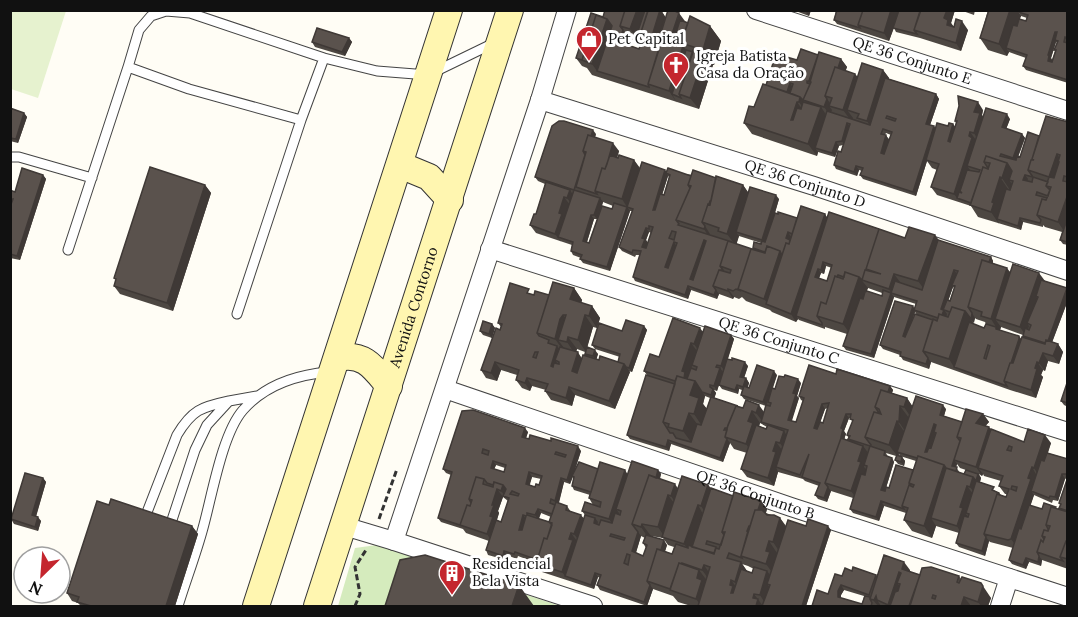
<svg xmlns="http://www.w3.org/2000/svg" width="1078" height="617" font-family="Lora,serif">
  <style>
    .green { fill: #d5ebbd }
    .pitch { fill: #e6f2cf }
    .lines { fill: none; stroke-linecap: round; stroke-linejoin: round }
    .lane-casing { stroke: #444; stroke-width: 11 }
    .street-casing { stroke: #444; stroke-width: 20 }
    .secondary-casing { stroke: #333; stroke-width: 28 }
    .path { stroke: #333; stroke-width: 3; stroke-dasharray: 6 3; stroke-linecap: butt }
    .lane { stroke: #fff; stroke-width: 9 }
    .street { stroke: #fff; stroke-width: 18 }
    .secondary { stroke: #fff6b0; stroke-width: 26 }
    .wall { fill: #4d4742; fill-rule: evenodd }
    .shaded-wall { fill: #3f3936 }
    .building { fill: #5a524d; stroke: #3f3936; stroke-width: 1.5; fill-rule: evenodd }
    .labels { text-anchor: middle; stroke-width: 6; stroke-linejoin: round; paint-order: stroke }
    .poi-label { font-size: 15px; fill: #111; stroke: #fff; text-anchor: start }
    .street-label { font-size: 15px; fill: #111; stroke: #fff }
  </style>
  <rect width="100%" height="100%" fill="#fffdf5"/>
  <!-- green -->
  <path class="green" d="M377,545L560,606H338L355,548Z"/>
  <!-- pitch -->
  <path class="pitch" d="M11,10L66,11L38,98L11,89Z"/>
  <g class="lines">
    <!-- lane casing -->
    <g class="lane-casing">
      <path id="lane" d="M301,120L189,89L128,67L139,30L151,16L166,11L190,13L324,58
        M10,157H19L92,178
        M68,250L128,67
        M237,314L301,120L324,58L377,71L428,75L494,43
        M144,520L177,435C192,410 201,407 229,401
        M169,529L195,450L207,425L229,401L257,396
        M178,606C186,580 196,554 203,528C212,496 222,434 243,410C265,385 296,375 328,372"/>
    </g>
    <!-- street casing -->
    <g class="street-casing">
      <g id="street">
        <path id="s1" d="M756,10L1068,111"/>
        <path id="s2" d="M540,100L814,186L1068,271"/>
        <path id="s3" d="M490,249L1068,432"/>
        <path id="s4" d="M445,389L791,507L1068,597"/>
        <path d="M344,526L394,541L593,606"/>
        <path d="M394,541L540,100L567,10"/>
        <path d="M1000,606L1009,578"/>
      </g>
    </g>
    <!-- secondary casing -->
    <g class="secondary-casing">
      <g id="secondary">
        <path d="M400,165L429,177L450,200"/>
        <path d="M338,358C364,352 374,368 389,386"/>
        <path d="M256,606L449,10"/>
        <path id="s5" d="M317,606L510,10"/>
      </g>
    </g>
    <!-- path -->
    <path class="path" d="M379,519L397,469
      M355,606L360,594L355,567L366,550"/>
    <!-- lane -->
    <use href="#lane" class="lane"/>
    <!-- street -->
    <use href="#street" class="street"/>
    <!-- secondary -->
    <use href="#secondary" class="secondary"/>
  </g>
  <!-- wall -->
  <path class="wall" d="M661,10L665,17L686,22L710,26L721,41L714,65H713L699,109L592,75L587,68L582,66L576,58L603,17ZM628,38L641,42L639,49L626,44Z
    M793,10H811L809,16Z
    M836,10H955L951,23L954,27L968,30L961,51L920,38L896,32L894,28L889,41L837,24L834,20Z
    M960,10H975L974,15Z
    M988,10H1017L1021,16L1019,19L1026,21L1027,18L1021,16L1018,12L1068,10V83L1026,70L1023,66L1026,58L1009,52L1007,56L988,50L980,38ZM1056,42L1057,43L1054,50L1055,51L1052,60L1051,58Z
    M349,38L352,42L345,56L315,47L312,42Z
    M818,55L841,59L847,67L845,71L855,74L858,77L883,70L889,78V79L936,94L939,99L930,125L936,129L948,126L953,124L955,127L956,123L955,121L983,110L982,115L983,117L1010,119L1006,129L1022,134L1025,138L1018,157H1020L1039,136L1068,122V245L1063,244L1060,240L1062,232L1045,227L1043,225V227L1023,222L1021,230L978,217L971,206L937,195L931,187L937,170L932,168L927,161L916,196L863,179L860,175L862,171L859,170L857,176L836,169L834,165L841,152L843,145L839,146L835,157L818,152L817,156L752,134L744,123L754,107L766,85L797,60ZM886,133L891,135L889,139L885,135Z
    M10,108L24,113L27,117L18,143L10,141Z
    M596,134L595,137L619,151L617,158L634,160L640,168L716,178L743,185L748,192L779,199L775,213L797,218L825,214L827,218L905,238L935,235L938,240L991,257L993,261V263L1010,272L1045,281L1068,289V300L1052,342L1058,344L1063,352L1059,364L1048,361L1045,371L1043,370L1041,375L1043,377L1036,398L1010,390L931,362L929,369L903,360L900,355L883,349L880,345L915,309L916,304L894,297L874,358L846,350L843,346L847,334L825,327V329L799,320L798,319L796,322L772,312L770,310L746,301L742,297L739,299L734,297L733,299L719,294L717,299L691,290L688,299L635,281L633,277L640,255H636L635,257L622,251L619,247L632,211H630L610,271L583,263L580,259L581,258L573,255L571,251L572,245L536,233L530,225L536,214L545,184L538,181L535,177ZM668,176L669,177L664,195H662ZM603,202L613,206L612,209L602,206ZM594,219H597L589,243L587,242ZM649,232L651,233L648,243L646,240ZM739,236L761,243L753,248L754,250L736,244ZM826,266L832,268L827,281L819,278L821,273L824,274ZM953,287L954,288L950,301H948ZM868,288L882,293V296L866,291ZM915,312L917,315L912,320ZM975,318L976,319L985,322L986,324L984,328L973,324ZM1001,327L1023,335L1024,338L1021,339L1000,330Z
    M43,175L46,179L20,260L10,258V207L12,202H10V190L15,192Z
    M205,185L211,193L173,311L120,294L114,286L116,280L114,278Z
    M574,288L582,300L581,303L592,306L600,318L597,328L593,327L587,347L598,354L596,359L618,362L620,357L595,349L592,345L622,331L644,326L647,330L632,372L629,371L630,372L615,409L575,395L572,406L551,400L545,391L546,390L532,386L530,391L522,388L516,380L517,375L501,370L497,381L486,378L481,370L501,327L498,323L533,295H549ZM577,349L585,352V354L586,356L582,358L576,352Z
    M492,324L495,328L492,338L483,335L480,331Z
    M703,331L731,335L734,339L728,359L748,366L744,378H746L749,383L748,387L749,388L777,375L773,388L775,389L801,383L797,396L799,398L791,421L796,422L803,401L801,400L799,396L836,374L890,386L893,390L892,393L907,398L912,406L946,409L944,416L962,422L983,414L989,422L985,426L991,429L1024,442L1051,443L1048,453L1068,459V569L1042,560L1041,566L1029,562L1026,569L1012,564L1009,560L1013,548L990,542L989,541L985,556L959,547L956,543L959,533L936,526L932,538L912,531L904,520L906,513L884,506L879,521L853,513L850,509L853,498L831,491L827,502L818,499L815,495L819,486L805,481L803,479L778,472L774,486L747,477L741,469L747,453L734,449L730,443L723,462L671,444L669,451L630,439L627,435L647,375L644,371L659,357ZM720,382L719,385L722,389L738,394L739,389L742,390L741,395L744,399L766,406L764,412L743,408L714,399L716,393L714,390L717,391ZM705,396L710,398L707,409L703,404ZM828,408L823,423L820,422L825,409ZM849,418H850L853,422L847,435L850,441L844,439L846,434L844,431ZM760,423L767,427L766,429L759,426ZM886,453L896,456L895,460L898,464L904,466L905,461L902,457L898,455L899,454L900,456L916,461L913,471L889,488H886L894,462L892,458L888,457ZM957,464L960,468L966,470L964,474L960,473L956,467ZM979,474L982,476L983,474L984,476L1001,481L999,486L1005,494H1007L1006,497L1001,495L999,493L980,482L981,478ZM1067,478L1059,503L1060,505L1059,508L1061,510L1057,509H1042L1030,506L1034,495L1052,503L1053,500L1058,501L1065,479Z
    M1068,380V407L1064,405L1061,401Z
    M462,411L528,432L526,438L581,451L575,470L598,469L625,470L627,474L658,470L661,474L660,479L678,488L708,485L711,488L733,496L761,501L767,509L766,513L780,518L786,526H806L831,530L806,606H691L678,602L673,596L653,589L647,606L600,590L597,585L600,578L598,577L594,589L542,572L540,570L533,567L530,563L531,561L518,556L517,559L507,555L506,560L488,555L486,550L489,541L466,533L463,529L441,522L438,518L451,475L446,473L443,469ZM496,465L505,468L504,472L494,469ZM532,477L541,479L539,485L535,487L529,485ZM573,477L574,479L572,486L574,490L590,495L589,498L593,505L582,511L585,515L584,518L571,512L567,506L559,503L564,482L570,484ZM503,497L508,501L501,522L497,520L499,513L498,511ZM541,513L551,517L549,522L539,519ZM641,536L645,538L643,543L646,548L643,556L636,553ZM651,536L663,538L668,545L674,547L672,554L665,551L667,545ZM742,564L748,566L754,569L752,573L747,571Z
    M43,478L46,482L36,517L41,521L38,531L14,524L11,519Z
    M109,505L192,526L198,534L175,606H81L78,603L72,601L67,593Z
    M910,570V572L920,575L959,576L961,579L991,598L988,606H812L828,594L842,576H877ZM844,590L864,596L862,604L841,598V595Z"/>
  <!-- shaded-wall -->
  <path class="shaded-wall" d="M637,10H645L636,37L630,29Z
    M660,10H661L668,21L660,36L657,44L660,48L652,46L654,40L652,36Z
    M807,10H811L809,16L806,12Z
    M891,10H898L899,12L889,41L884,33Z
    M947,10H955L951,23L954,28L947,25L944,18Z
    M1010,10H1017L1021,16L1010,49L1006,48L1009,52L1007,56L999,44Z
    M679,13L690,28L681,43L692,58L672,94L677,103L669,91L681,55L670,40Z
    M607,19L617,34L597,71L592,64Z
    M962,21L968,30L961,51L956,43Z
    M710,26L721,41L714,65L703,50Z
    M623,30L628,38L624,50L619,42Z
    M1055,32L1058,36L1055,40L1056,42L1051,58L1052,60L1051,65L1048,61V55Z
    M349,38L352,42L345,56L342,52Z
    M705,53L713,65L699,109L690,98Z
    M841,59L847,67L835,102L832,98L828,97Z
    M883,70L889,78L872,129L867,121Z
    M855,74L863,86L847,110L853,118L852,122L843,110Z
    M790,83L793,88L791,95L786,98Z
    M936,94L939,99L929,128L926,124Z
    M800,97L809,108L807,114L799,102Z
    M827,99L833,107L829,106L832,110L830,115L824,107Z
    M797,102L805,113L799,131L791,120Z
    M978,102L983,110L982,115L986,122L979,142L974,133V112Z
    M821,107L829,119L815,148L818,152L817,156L808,144Z
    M24,113L27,117L18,143L16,139Z
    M1007,114L1010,119L1005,132L1002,127Z
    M847,123L850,127L844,145L842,141Z
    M953,124L959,132L954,149L948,141Z
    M934,126L937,130L926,160L927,161L916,196L913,192Z
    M593,130L596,134L589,156L586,152Z
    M970,132L976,140L967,166L970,170L960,200L957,198L954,194Z
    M1022,134L1025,138L1016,162L1013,158Z
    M886,135L889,140L884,158L881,153Z
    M836,142L839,146L835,157L832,153Z
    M613,143L619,151L606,194L598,192Z
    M1057,154L1065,166L1058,162L1064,170L1056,195L1049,177Z
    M634,160L642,172L627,207L622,199Z
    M1007,163L1015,175L1009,180L1012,184L1010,190L1002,178Z
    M856,166L859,170L857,176L854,172Z
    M665,170L668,174L666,173L668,176L656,214L653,210Z
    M43,175L46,179L20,260L17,256Z
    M1025,175L1028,179L1026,184L1023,180Z
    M1000,177L1008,189L997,219L999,224L991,212L992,202Z
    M205,185L211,193L173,311L167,303Z
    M743,185L751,197L736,232L739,236L736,246L727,234Z
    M570,190L575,198L573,206L567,198Z
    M1068,194V230L1066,234L1058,222Z
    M776,195L779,199L765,245L762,240Z
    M564,197L570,205L558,237L561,242L555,234L559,213Z
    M600,198L603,202L597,219L594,215Z
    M627,207L630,211L610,271L607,267Z
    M825,214L830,222L796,316L798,319L796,322L791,314Z
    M591,215L594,219L586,245L583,241Z
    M1020,218L1023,222L1021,230L1018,226Z
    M705,226L710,234L709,237L704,229Z
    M646,228L649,232L646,240L648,243L645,251L642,247V238Z
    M788,232L791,237L789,242L786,238Z
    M935,235L941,243L924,289L918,281Z
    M704,240L707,245L693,283L690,279Z
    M674,242L676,246L668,271L665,267Z
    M780,251L788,262L769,305L764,299Z
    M991,257L993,261L978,310Z
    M823,262L826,266L824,274L821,270Z
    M1007,268L1016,280L995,319L1001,327L999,333L996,329V327L991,319Z
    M818,269L821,273L818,281L815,277Z
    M954,270L957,274L952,285L953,287L945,310H944L947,314L944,323L941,309Z
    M1039,273L1045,281L1036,296L1038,300L1027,323L1029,326L1026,336L1020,327Z
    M894,274L900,282L891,293L894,297L874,358L871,354L891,293L889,289Z
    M859,277L868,288L851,335L843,324Z
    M688,286L691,290L688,299L685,295Z
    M574,288L582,300L579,311L570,299Z
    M1067,288L1068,300L1050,348L1047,344Z
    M728,289L734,297L733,299L728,291Z
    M716,290L719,294L717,299L714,295Z
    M592,306L600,318L597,328L589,316Z
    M913,306L916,311L914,310L915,312L906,340L903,336Z
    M965,311L973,323L958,369L954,367L949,359Z
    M972,313L975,318L974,323L971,319Z
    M563,315L571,326L558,340L564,348L563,350L555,339L560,319Z
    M585,315L593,327L586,352L578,340Z
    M492,324L495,328L492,338L489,334Z
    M644,326L647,330L632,372L629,368Z
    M700,328L706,336L700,353L694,344Z
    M731,335L734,339L724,370L721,366Z
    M1019,336L1022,340L1012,371L1009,368Z
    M568,337L577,349L575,354L567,342Z
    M691,343L697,351L685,387L682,371Z
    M1058,344L1063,352L1059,364L1053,356Z
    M557,346L563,354L559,362L555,360L559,366L556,374L551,366Z
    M595,350L598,354L596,361L593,356Z
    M578,352L583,361L578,380L572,371Z
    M1043,353L1048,361L1045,371L1039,363Z
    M928,358L931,362L929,369L926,364Z
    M495,362L501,370L497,381L491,373Z
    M745,362L748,366L743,381L740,377Z
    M1037,362L1043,370L1041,375L1043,377L1036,398L1031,390L1035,368Z
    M624,364L630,372L615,409L609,401Z
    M720,368L723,372L717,391L714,386Z
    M774,371L777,375L766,406L763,402Z
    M527,378L532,386L530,391L525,383Z
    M746,378L749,383L746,391L743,387Z
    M798,379L801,383L797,396L799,398L791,424L788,420L793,393Z
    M695,381L705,396L703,404L710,413L704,429L694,414L690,395Z
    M710,385L716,393L714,399L711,395L710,387Z
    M737,385L739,389L738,394L735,390Z
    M890,386L893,390L884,416L881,412Z
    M569,387L575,395L572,406L566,398Z
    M907,398L915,410L912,419L904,407Z
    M822,404L825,409L817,432L814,428Z
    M759,405L767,416L763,422L756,413Z
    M943,405L946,409L943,419L940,415Z
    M900,406L909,418L907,434L899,422Z
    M752,411L760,423L758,429L754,456L746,444L748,421Z
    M689,413L700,428L694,446L683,431Z
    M846,414L849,418L844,431L846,434L844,439L847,442L841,437V428Z
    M983,414L989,422L981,431L976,423Z
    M897,421L905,433L897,452L899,454L898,457L889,445Z
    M934,424L937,428L934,432L935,434L928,456L925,452Z
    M989,427L995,435L978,468L983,474L982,476L976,467Z
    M525,428L528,432L525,441L522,437Z
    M784,431L789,439L785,451L780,443Z
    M1045,435L1051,443L1039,476L1034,468Z
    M727,439L730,443L723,462L720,458Z
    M668,440L671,444L669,451L666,447Z
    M776,442L782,450L776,467L778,472L774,486L768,478L773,451Z
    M578,446L581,451L570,484L567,480Z
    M863,446L869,454L864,467L867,470L857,499L851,491L858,461Z
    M902,457L905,461L904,466L901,462Z
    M892,458L894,462L884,494L881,490Z
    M954,460L957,464L955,470L952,466Z
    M493,461L496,465L493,472L491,468Z
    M944,465L952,477L931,518L936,526L932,538L924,526Z
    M1032,467L1037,476L1031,491L1034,495L1017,547L1011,539Z
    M625,470L630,479L616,509L619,513L615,528L609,519Z
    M658,470L661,474L645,524H642L651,536L649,539L641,527Z
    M529,472L532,477L529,488L526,484Z
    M978,474L981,478L979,485L976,481Z
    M1062,474L1065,479L1058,501L1055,497Z
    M973,477L979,485L976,495L970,487Z
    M43,478L46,482L35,519L32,515Z
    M561,478L564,482L558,505L555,501Z
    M675,484L683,496L679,508L671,496Z
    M503,485L509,493L506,497L501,491Z
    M708,485L714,493L707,515L701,506Z
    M967,486L973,494L966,514L968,517L962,535L957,526L960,507Z
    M828,487L831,491L827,502L824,498Z
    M497,489L503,497L498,511L499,513L496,522L492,542L487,534L492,505Z
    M668,495L677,507L666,539L658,527Z
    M761,501L767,509L758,536L753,527Z
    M881,501L884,506L879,521L876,517Z
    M698,505L703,514L690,552L684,544Z
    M538,509L541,513L538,519L535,515Z
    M523,515L526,519L522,534L519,530Z
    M581,515L587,523L580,542L574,534Z
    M38,517L41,521L38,531L35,527Z
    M595,518L598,522L596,527L594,523Z
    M780,518L788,530L781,554L773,542Z
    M192,526L198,534L175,606H166Z
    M828,526L831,530L806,606H802Z
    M638,532L641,536L635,555L632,551Z
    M571,533L577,541L565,576L568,580L562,572Z
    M986,537L989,541L985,556L982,551Z
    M664,540L667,545L655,584L651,582Z
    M769,541L777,553L774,575L766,564V551Z
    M504,551L507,555L506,560L503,556Z
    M1039,556L1042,560L1041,566L1038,562Z
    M1026,558L1029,562L1026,569L1023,565Z
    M741,562L747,571L741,590L735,582Z
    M904,562L910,570L908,577L902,569Z
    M704,565L710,574L708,578L702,570Z
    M699,570L708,582L701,606L696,599L697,578Z
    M767,571L773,579L770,585L767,584L770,588L765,603L760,595Z
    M899,572L904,580L900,584L897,583L902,589L896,606H889L888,605Z
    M595,573L598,577L594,589L591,585Z
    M731,580L737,588L739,594L731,593L730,585Z
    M519,585L534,606H512Z
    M650,585L653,589L647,606L644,602Z
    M841,585L844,590L841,595V601L838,597V591Z
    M983,586L991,598L988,606H981L978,602Z
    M754,594L763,606H756L753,598Z
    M876,596L877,600L881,606H878L873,600Z
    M964,597L971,606H961Z"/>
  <!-- building -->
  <path class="building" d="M605,10H625L620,26L623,30L619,42L639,49L643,36L654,40L652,46L659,48L648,84L649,87L597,71L612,26L607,19L596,15L582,60L576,58L591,13L603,17Z
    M625,10H637L630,29L620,26Z
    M645,10L648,11L641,32L643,36L642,39L636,37Z
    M648,10H660L652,36L641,32Z
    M668,10H673L679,13L670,40L660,36Z
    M837,10H863L858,25L860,28L834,20Z
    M863,10H891L884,33L858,25Z
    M899,10H919L920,11L914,30L917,34L893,28Z
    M921,10H947L944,18L948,20L947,25L954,27L956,19L962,21L956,43L914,30Z
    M989,10H1010L999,44L980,38Z
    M1018,10H1068V38L1065,37L1064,42L1068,43V80L1023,66L1027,55L1006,48L1013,25L1017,26L1019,19L1026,21L1028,15L1018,12ZM1055,32H1057L1055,40L1058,41L1054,50H1056L1052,62L1048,61L1049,56L1048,55Z
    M596,15L607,19L592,64L582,60Z
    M690,16L710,26L703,50L681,43Z
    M665,17L660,36L662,40L660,45L657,44Z
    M680,20L688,23L681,43L683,46L669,91L648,84L662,40L673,43Z
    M317,28L349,38L342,52L312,42Z
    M801,49L818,55L810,82L807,81V83L810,84L803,100L800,97L790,93L793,84L790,83L787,92L766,85L776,54L797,60Z
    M686,50L693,52L679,94L681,98L672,94Z
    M693,50L705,53L690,98L679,94Z
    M819,52L841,59L838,68L835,67L825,96L827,99L824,107L803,100L811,82L809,81Z
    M862,63L883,70L867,121L857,118L859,114L847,110Z
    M835,67L855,74L843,110L829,106L832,98L825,96Z
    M885,78L936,94L926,124L934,126L913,192L860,175L863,168L856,166L854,172L834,165L838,151L841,152L850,124L847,123L842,141L836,142L832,153L815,148L827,111L870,125ZM887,116L896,119L895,121L886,118ZM883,129L892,132L884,154L881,153L886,135L881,134Z
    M763,84L800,97L799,102H797L791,120H793L797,108L801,109L803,102L821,107L808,144L744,123L749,106L754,107Z
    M958,96L978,102L974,112L980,113L974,133L970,132L969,136L972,138L954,194L931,187L939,164L926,160L937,123L948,126L949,123L953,124L948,141L950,142L957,121H955L959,106Z
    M10,108L24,113L16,139L10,138Z
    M986,108L1007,114L1002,127L1022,134L1013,158L1001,154L1000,156L1016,160L1017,156L1020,157L1028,132L1039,136L1032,159V160H1031L1028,170L1033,177L1025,175L1023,180L1032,182L1033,177L1048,182L1046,186L1050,190L1048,196L1037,192L1036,195L1047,198L1046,200L1042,199L1037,215L1041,220L1040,223L1020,218L1018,226L997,219L1006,189L1010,190L1013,181L1009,180L1012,171L1007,163L986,156L984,162L988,168V169L983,167L971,203L957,198L959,192L962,193L960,191L967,170L979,172L980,170L967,166Z
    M1046,116L1068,122V177L1064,176L1063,181L1068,182V194L1058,222L1037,215L1042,199L1046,200L1051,187L1046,186L1049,177L1028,170L1031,160H1034L1032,159ZM1057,154L1060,155L1058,162H1059L1054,178L1049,177Z
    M559,121H564L593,130L591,136L588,135L583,151L585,155L574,190L600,198L594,215H591L583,241L589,243L602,206L612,209L614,203L627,207L607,267L580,259L582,255L571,251L573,242L558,237L574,190L535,177L552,126Z
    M588,135L613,143L607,164L605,169L602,168L595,191L597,194L576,187L586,152L583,151Z
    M610,155L618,158L619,155L634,160L622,199L595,191L602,168L605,169Z
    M986,156L1007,163L1002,178L1000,177L992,202L994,203L991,212L970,205L983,167L988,169L990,163L984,162Z
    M642,162L665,170L653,210H655L660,194L664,195L670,175L666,173L668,168L691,176L688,185L690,188L676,220L679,224L678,225L732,242L728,241L720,266L723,270H719L713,286L716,290L714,295L688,286L685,295L633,277L641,251L633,250L632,253L619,247L633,209L627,207ZM649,226L653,227L646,248L642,247L645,239L642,238L646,228L649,229ZM672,231L676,232L674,240L669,238ZM704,240L706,241L693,280L690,279ZM674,242L677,243L668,268L665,267Z
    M150,167L205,185L167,303L114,286L116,279L114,278Z
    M22,168L43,175L17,256L10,254V207L13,199H10V190L15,192Z
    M693,170L716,178L711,201H710L709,204H708L702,222L705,226L704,229L676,220L691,186L688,185Z
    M716,176L743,185L727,234L718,231L719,228L702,222L708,204L710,205Z
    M546,182L570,190L567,198L564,197L559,213L562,214L555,234L530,225L534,214H536Z
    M750,187L776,195L762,240L736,232Z
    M801,206L825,214L791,314L766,304L786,243L789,244Z
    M778,212L797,218L792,234L788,232L786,238L790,240L789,244L786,243L782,255L780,251L767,246L765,252L753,248L754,242L761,244L762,241L765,242L775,213L778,214Z
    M829,212L879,229L866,269L867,270H865L862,280L859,277L845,272L844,277L838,275L837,277L835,276L826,304L821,302L817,316L822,323V325L796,316ZM823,262L832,265L827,281L815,277L818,269L821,270Z
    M1068,217V242L1060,240Z
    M909,227L935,235L918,281L894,274L889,289L862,280L865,270L881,274L866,269L879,229L905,238Z
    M938,240L991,257L989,262L982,260L968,307L972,313L971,319L965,311L952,307L950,312L944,310L942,315L939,314L938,318L914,310L917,301L891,293L895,281L922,290ZM954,270L958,271L952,285L955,286L950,301L947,300L943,310L941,309Z
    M728,241L752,249H751L738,289L741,291L736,289L733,291L728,289V291L713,286L719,270L730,273L731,270L720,266Z
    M767,246L780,251L764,299L738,289L751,249L765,253Z
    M982,260L1007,268L991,319L981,316L982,312L968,307Z
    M1013,264L1039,273L1020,327L995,319Z
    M845,272L859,277L843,324L817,316L821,302L826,304L835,276L843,279Z
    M1041,280L1067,288L1048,341L1046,340L1045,343L1023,336L1025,328L1029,330L1031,325L1027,323L1038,297L1036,296Z
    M553,282L574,288L570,299L592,306L589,316L585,315L578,340L568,337L567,342L558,340L566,315H563L560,319L555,339L537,333Z
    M510,283L529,289L527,293L534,295L535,291L549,295L537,333L539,336L549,340L548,343L557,346L551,366L553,367L554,363L559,364V362L555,360L560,347L578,352L572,371L577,373L583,355L599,360L600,356L624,364L609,401L569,387L566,398L545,391L548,384L527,378L525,383L516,380L519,370L495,362L491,373L481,370L496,328L500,330L502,324L498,323ZM535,352H538L536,358L533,357Z
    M883,290L891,293L871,354L843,346L860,298L863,299L865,292L867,291L882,296Z
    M895,301L913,306L903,336L905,337L915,314L933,320L923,351L928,358L926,364L900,356L901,352L880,345Z
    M952,307L965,311L949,359L923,351L933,319L937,321L939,314L948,317Z
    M673,318L700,328L694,344L691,343L682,371L685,372L684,378L677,376L675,381L644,371L650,354L659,357Z
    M626,320L644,326L629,368L626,367L624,364L618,362L620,354L592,345L599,323L622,331Z
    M483,321L492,324L489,334L480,331Z
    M969,322L984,328L986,324L996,327V329L1019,336V339L1011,363H1010L1004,381L1007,386L954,367ZM988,345L990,346L986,359L984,358Z
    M705,326L731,335L721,366L717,365L716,367L720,368L714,386L710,385V387L713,389L711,395L702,392L695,381L687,379L691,368L696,370L697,367L692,365Z
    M1022,337L1045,344L1046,340L1058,344L1053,356L1043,353L1039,363L1037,362L1035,368L1037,369L1031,390L1004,381L1010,363H1013Z
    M587,347L595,350L593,356L585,354Z
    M732,358L745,362L740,377L746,378L743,387L737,385L735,390L719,385L727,359L732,360Z
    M757,365L774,371L763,402L741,395L744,386L749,388Z
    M809,365L836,374L837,369L890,386L888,392L881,390L875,407L879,413L874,412L865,437L871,445L870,446L848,439L850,436L847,435L853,420L850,419L851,414H846L841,428L843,429L841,437L844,438V439L841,438L825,483L828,487L824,498L815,495L820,483L802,477L809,454L800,475L776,467L788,430L761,422L766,405L770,406L771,403L768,402L772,388L775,389L779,376L784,377L785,375L798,379L793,393L796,394L788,420L796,422L804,398L799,396ZM829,403L823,423L820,422L817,429L814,428L822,404Z
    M646,375L675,384L663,422L670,433H673L676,438L691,442L697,424L701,425L711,397L738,406H736L727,428H725L724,430H727L725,437L727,439L720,458L668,440L666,447L627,435Z
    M677,376L695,381L690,395L699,398L694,414L689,413L683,431L668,427L669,424L663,422Z
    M1068,380V403L1061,401Z
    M881,390L907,398L904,407L900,406L899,422L897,421L889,445L865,437L874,412L881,414L879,409L875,407Z
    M916,396L943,405L940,415L962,422L957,437L960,441L952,466L957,467L956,471L946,468L944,465L918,456L917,458L897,452ZM934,424L936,425L934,432L936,433L931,448L929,447L927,452H925Z
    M746,400L759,405L756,413L752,411L748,421L753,423L746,444L725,437L728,425L736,406L743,408Z
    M966,409L983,414L976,423L989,427L976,467L954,460L961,438L957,437Z
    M473,410L525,428L522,437L529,439L530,435L551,441V438L578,446L567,480L561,478L555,501L551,499L550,503L555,505L552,514L538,509L535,515L527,513V515L549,522L552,525L547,539L544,538L536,564L537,565L530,563L532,558L515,552L514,554L504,551L503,556L486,550L496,520L501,522L509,498L503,496L506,489L503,485L494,482L493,485L487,483L484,479L476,477L469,499L471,503L470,506L467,505L460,525L438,518L452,472L443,469L462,411ZM483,449L489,451L488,455L482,453ZM556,452L566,455L565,457L555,454ZM493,461L506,465L504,472L491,468ZM529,472L542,476L539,485L536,484L535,487L526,484ZM512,491L519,494L518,496L510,494ZM523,515L526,516L522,530H519Z
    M756,425L766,429L768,425L784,431L780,443L776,442L773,451L776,452L768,478L741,469Z
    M991,429L1024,442L1028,429L1045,435L1034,468L1032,467L1028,478L1031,479L1011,539L1008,540L984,534L997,494L1006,497L1009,489L999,486L1003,476L978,468ZM1009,446L1012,447L1011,451L1007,450ZM1012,486L1017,487L1016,491L1011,489Z
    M841,438L863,446L858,461L861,462L851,491L825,483Z
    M870,446L885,451L884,455L892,458L881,490L885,491L886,487L889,488L896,465L913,470L909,483L911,486L909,485L902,506L904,509L881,501L876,517L850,509L861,474L865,475L867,466L864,465Z
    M1047,453L1068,459V474H1062L1055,497L1050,496L1049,498L1031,491L1041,460L1044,461Z
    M897,455L902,457L901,462L895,460Z
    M918,456L944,465L924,526L904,520L908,508L902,506L909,485L913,487L914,485L909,483Z
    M632,461L658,470L656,478L649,475L632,524L638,532L632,551L643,556L647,545L643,543L646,535L664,540L661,550L657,549L647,581L650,585L644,602L597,585L601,575L595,573L591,585L565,576L585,515L595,518L594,523L599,525L601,520L612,523L615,513L620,515L621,511L616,509ZM611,534L625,538L624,540L610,536ZM627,554L630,555L628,565L624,563Z
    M579,462L598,469L591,492L572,486L574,477L572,476Z
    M600,462L625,470L609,519L582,511L585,502L600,507L601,502L589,498Z
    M946,468L973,477L970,487L967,486L960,507L963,508L957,526L931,518Z
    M966,470L978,474L976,481L973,477L964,474Z
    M25,473L43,478L32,515L38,517L35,527L11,519Z
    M649,475L675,484L671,496L668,495L658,527L642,524L641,527L632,524Z
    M682,476L708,485L701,506L698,505L684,544L662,537Z
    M476,477L484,479L483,484L493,487L494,482L503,485L501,491L497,489L492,505H494L490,516L493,517L487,534L460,525L467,505L470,506L472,500L469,499Z
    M1068,477V511L1059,508L1061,504L1059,503Z
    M976,481L994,487L992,490L999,493V494H997L984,534L986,537L982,551L956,543L964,516L968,517L969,514L966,513Z
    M711,488L733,496L722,532L724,535L721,545L707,541L706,544L716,547L714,553L692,547Z
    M734,492L761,501L758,510H755L750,526H749L747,531H748L741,556L742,558L729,553L727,558L741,562L735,582L731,580L730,585L733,586L731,593H733L741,569L752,573L754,567L767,571L760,595L754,594L753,598L758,599L756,606H698L710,567L704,565L702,570L682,563V564L679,563L670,589L647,581L657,549L672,554L676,544L688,548V545L714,554L716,548L719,549L725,532H722Z
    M111,499L192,526L166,606H91L77,602L79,597L67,593L97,501L109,505Z
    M556,502L567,506L566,510L581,515L574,534L571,533L569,539L573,540L562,572L536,564L544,538L547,539L552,523L549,522Z
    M1044,503L1056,507L1055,508L1051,507L1046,525L1048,529V531L1044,530L1042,536L1044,539L1043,542L1041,540L1037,552L1039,556L1038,562L1026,558L1023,565L1009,560L1019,528L1021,529L1029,505L1042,509Z
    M1051,507L1068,512V538L1067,541H1066L1060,557L1063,561L1037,552L1041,540L1043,542L1045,537L1042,536L1044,530L1048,531L1050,526L1046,525Z
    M755,510H762L767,515H774L780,518L773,542L769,541L766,551L770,552L766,564L741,556Z
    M808,519L828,526L802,606H762L770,585L767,584L788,520L806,526Z
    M1066,541H1068V559L1060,557Z
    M425,555L519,585L512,606H385L400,560Z
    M884,555L904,562L902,569L920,575L909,606H890L895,592L898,591L900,584L897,583L901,573L899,572L888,605L877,600L876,596L874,600L870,599Z
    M679,563L699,570L697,578L702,580L696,599L670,590Z
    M853,567L876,575L869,595L841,585L838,591V597L862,604L865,596L870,597V599L872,603L871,606H866H867H812L817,590L828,594L835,574L842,576L845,568L852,571Z
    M931,567L959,576L957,582L959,583L962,577L981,583L983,586L978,602L964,597L961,606H910L922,568ZM933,595L936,596L935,599L932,598Z"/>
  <!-- icons -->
  <defs>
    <g id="shop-pin" transform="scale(1.35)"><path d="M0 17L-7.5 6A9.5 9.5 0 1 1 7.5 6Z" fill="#c4262e" stroke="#fff"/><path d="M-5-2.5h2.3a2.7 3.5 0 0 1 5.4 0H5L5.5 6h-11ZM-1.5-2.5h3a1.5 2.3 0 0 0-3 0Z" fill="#fff"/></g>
    <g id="church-pin" transform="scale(1.35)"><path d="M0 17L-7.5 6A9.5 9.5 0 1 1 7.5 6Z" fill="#c4262e" stroke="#fff"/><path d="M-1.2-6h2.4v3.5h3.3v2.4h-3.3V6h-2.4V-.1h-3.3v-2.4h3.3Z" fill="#fff"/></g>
    <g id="building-pin" transform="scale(1.35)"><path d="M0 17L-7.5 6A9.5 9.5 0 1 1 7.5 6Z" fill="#c4262e" stroke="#fff"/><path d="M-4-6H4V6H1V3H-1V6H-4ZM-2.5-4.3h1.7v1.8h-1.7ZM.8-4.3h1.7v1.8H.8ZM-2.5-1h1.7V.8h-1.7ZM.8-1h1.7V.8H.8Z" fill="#fff"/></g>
  </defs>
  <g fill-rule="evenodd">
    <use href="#shop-pin" x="589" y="39"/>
    <use href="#church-pin" x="676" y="65"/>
    <use href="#building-pin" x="452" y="573"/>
  </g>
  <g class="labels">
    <!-- poi labels -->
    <g class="poi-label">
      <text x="608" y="44">Pet Capital</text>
      <text x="696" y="61">Igreja Batista<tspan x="696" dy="17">Casa da Oração</tspan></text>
      <text x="472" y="569">Residencial<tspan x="472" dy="17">Bela Vista</tspan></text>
    </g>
    <!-- street labels -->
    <g class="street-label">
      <text dy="5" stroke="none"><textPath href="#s1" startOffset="164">QE 36 Conjunto E</textPath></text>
      <text dy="5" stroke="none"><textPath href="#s2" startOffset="278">QE 36 Conjunto D</textPath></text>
      <text dy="5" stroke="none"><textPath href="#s5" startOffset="314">Avenida Contorno</textPath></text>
      <text dy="5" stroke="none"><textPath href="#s3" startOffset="303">QE 36 Conjunto C</textPath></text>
      <text dy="5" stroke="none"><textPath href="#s4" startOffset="328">QE 36 Conjunto B</textPath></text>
    </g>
  </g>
  <!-- border -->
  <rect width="1078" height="617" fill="none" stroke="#111111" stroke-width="24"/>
  <!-- north arrow -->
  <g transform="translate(42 575) rotate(205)"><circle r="28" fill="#ffffff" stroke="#a0a0a0" stroke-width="1.5"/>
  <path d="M0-4.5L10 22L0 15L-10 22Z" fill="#c4262e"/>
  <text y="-9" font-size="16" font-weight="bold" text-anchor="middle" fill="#111111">N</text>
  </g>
</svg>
